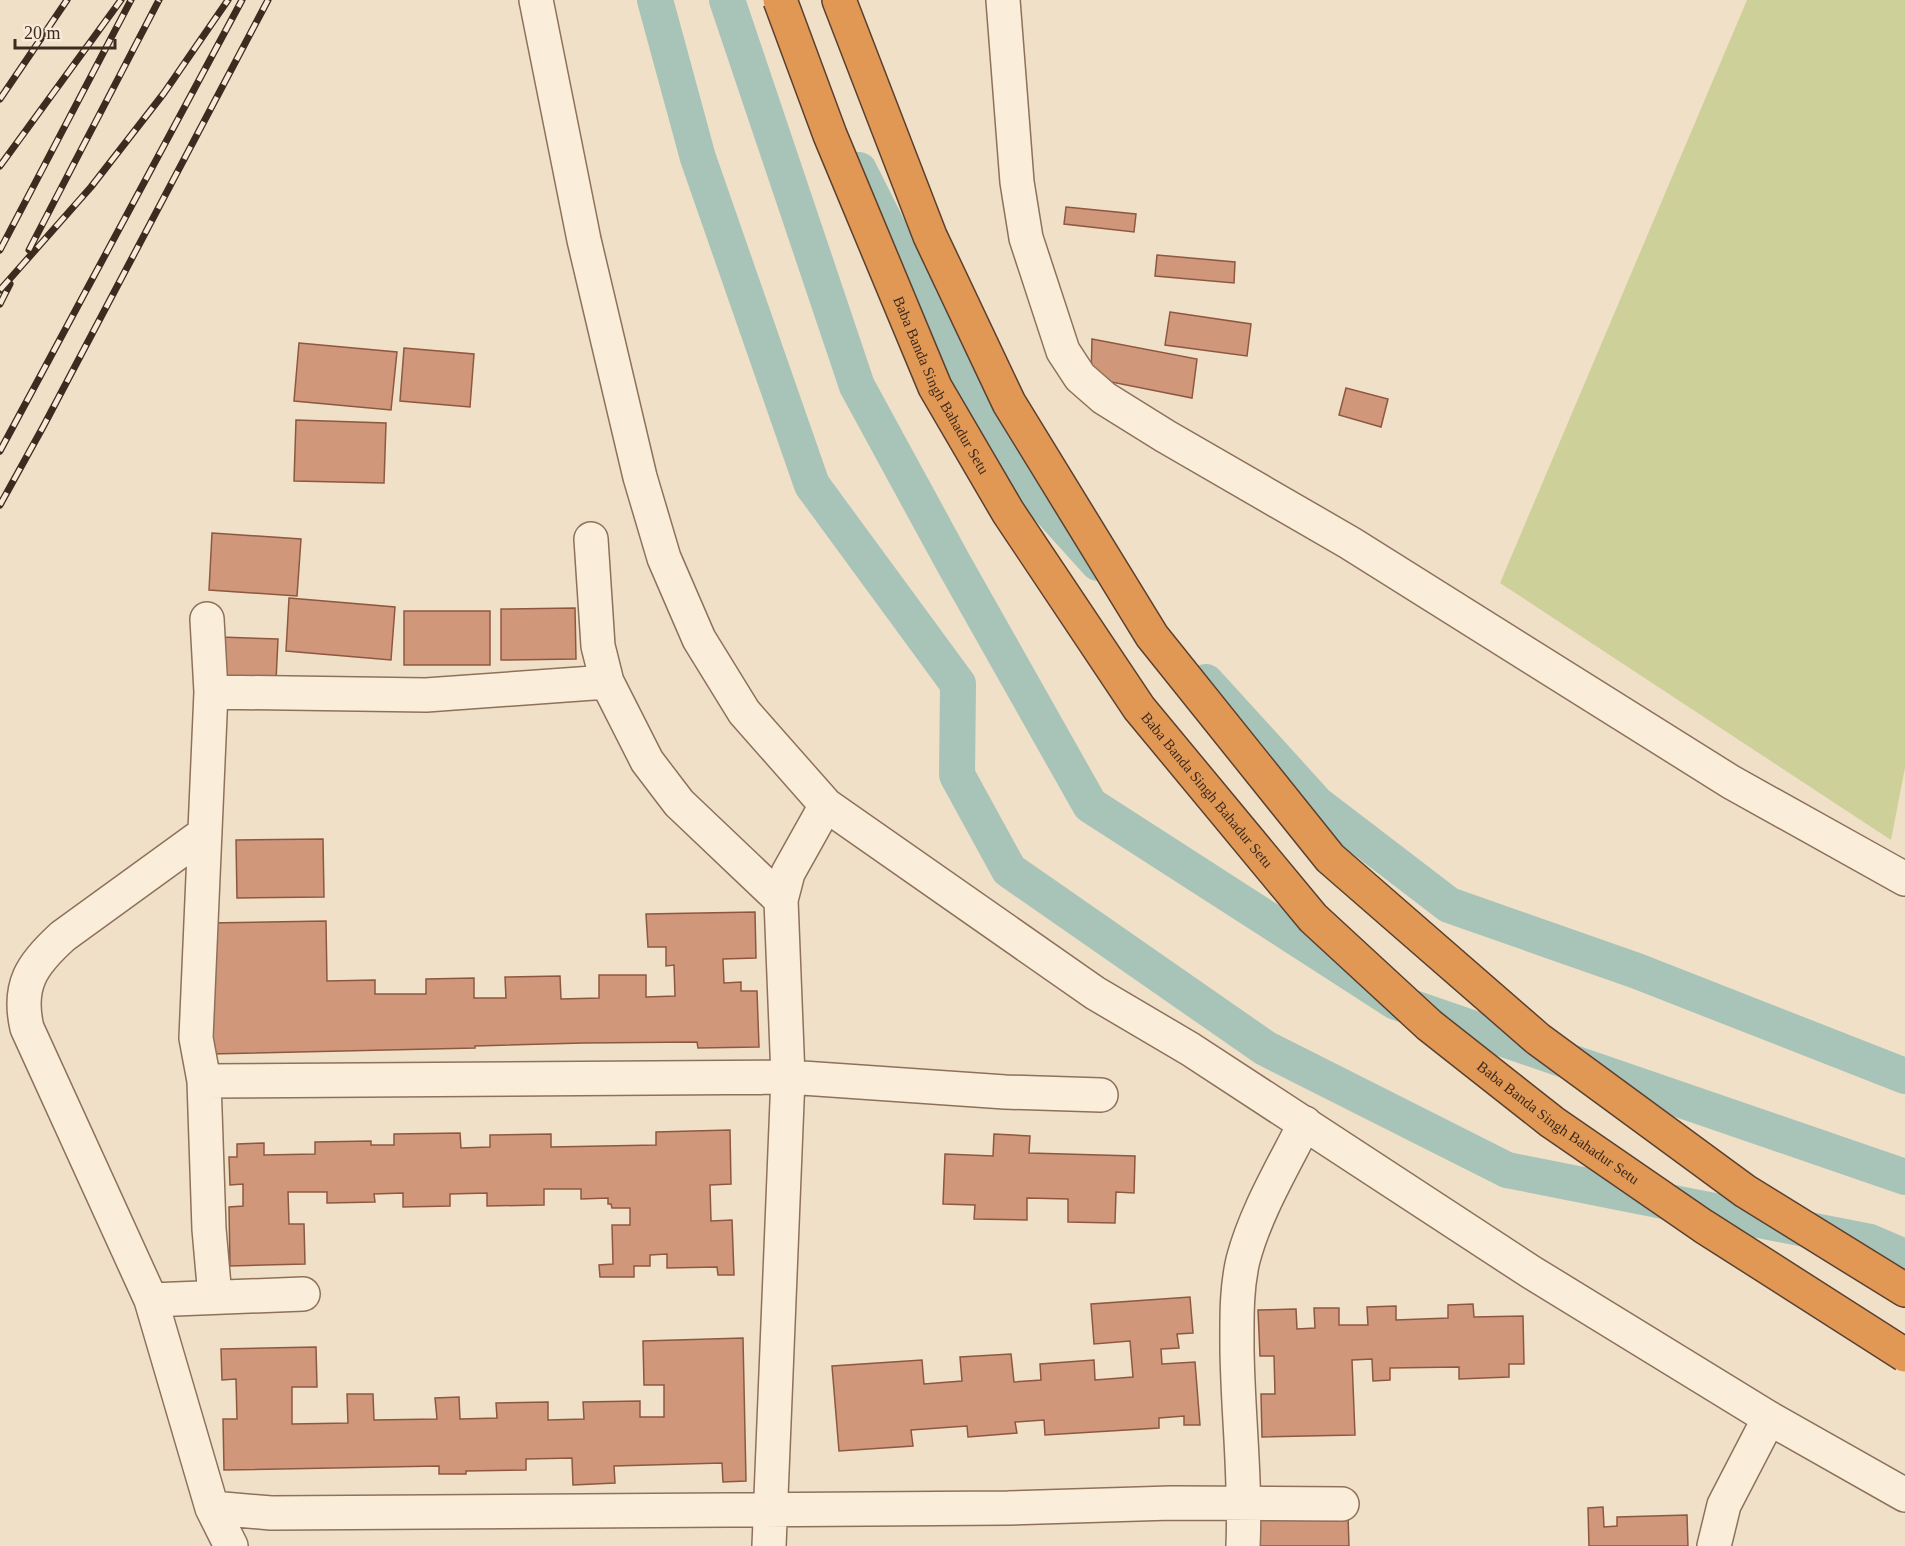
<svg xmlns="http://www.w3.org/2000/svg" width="1905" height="1546" font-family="Georgia,serif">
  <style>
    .green { fill: #ced09a }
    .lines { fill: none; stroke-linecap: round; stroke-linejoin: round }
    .canal { stroke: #a8c4b9; stroke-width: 36 }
    .building { fill: #d0977b; stroke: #8e5840; stroke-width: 1.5 }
    .street-casing { stroke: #8d715b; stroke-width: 36 }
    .highway-casing { stroke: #5b402f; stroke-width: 36 }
    .street { stroke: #faeedb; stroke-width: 33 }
    .highway { stroke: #e29855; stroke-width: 33 }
    .rail-casing { stroke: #3d2b1f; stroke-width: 7 }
    .rail { stroke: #f7ebd7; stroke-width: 4.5; stroke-dasharray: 14; stroke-linecap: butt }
    .highway-bridge-casing { stroke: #5b402f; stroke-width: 36; stroke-linecap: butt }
    .highway-bridge { stroke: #e29855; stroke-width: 33 }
    .labels { text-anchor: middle; stroke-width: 4.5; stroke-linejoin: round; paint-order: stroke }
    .street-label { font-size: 15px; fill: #3d2b1f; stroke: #f7ebd7 }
  </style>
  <rect width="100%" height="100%" fill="#f0e0c7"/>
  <!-- green -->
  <path class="green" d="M1747,0H1905V768L1891,840L1500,583Z"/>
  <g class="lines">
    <!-- canal -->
    <path class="canal" d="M655,0L698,158L812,485L958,684L957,775L1009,870L1265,1048L1507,1170L1870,1242L1905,1257
      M727,0L857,386L954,564L1090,805L1396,1002L1905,1177
      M859,170L1005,460L1098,563
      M1206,682L1317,804L1449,905L1637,971L1905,1076"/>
  </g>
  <!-- building -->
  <path class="building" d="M1066,207L1136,214L1134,232L1064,224Z
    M1157,255L1235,262L1234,283L1155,276Z
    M1170,312L1251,324L1247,356L1165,345Z
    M1092,339L1197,359L1192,398L1091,378Z
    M299,343L397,352L391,410L294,401Z
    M404,348L474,354L470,407L400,401Z
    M1346,388L1388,399L1381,427L1339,415Z
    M296,420L386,423L384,483L294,481Z
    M212,533L301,539L297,596L209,590Z
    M289,598L395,607L391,660L286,651Z
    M575,608L576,659L501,660V609Z
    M404,611H490V665H404Z
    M220,637L278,639L276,681L218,679Z
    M323,839L324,897L237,898L236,840Z
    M755,912L756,958L723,959L724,983L741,982V991H757L759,1047L698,1048L697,1042L583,1043L475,1046V1048L210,1054L207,923L326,921L327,981L375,980V994H426V979L474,978V998H506L505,977L560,976L561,999L599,998V975H646V997L675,996L674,965L666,966V947H648L646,914Z
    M730,1130L731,1184L710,1185L711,1221L732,1220L734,1275H718L717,1267L667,1268V1254L650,1255V1266H634V1277H600L599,1265L613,1264L612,1225H630V1208H612L611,1204H608V1198L581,1199V1189H544V1205L487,1206V1193L450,1194V1206L403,1207V1193L374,1194L375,1202L327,1203V1192H288L289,1224H304L305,1264L230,1266L229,1207L243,1206V1184L230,1185L229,1157H237V1144L264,1143V1155L315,1154V1142L371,1141V1145H394V1134L460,1133L461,1148L490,1147V1135L551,1134V1147L656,1145V1132Z
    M994,1134L1030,1136L1029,1153L1135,1156L1134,1193L1116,1192L1115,1223L1068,1222V1199L1027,1198V1220L974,1219L975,1205L943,1204L945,1154L993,1156Z
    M1190,1297L1193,1333L1177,1334L1179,1348L1161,1349L1162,1364L1195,1362L1200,1425H1184V1416L1159,1418V1428L1045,1435L1044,1420L1015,1422L1017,1433L968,1437L967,1426L911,1430L913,1446L839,1451L832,1366L922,1360L924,1384L962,1381L960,1357L1011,1354L1014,1382L1041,1380L1040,1364L1094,1360L1095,1380L1133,1377L1130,1341L1094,1344L1091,1304Z
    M1473,1304L1474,1317L1523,1316L1524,1364H1509V1377L1459,1379V1367L1390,1368V1380L1373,1381L1372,1359L1352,1360L1355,1435L1262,1437L1261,1394H1275L1274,1356H1260L1258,1310L1296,1309L1297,1329L1315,1328L1314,1308H1339V1325H1368L1367,1307L1396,1306V1320L1448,1318V1305Z
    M743,1338L746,1481L723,1482L722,1463L614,1466L615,1483L573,1485L572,1458L526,1459V1470L466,1471V1474H439V1466L224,1470L223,1419H237L236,1379L222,1380L221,1349L316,1347L317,1387H292V1424L348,1423L347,1394H373L374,1420L437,1419L435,1398L459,1397L460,1419L497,1418L496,1403L548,1402V1420L584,1419L583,1402L640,1401V1417H664V1385H644L643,1341Z
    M1603,1507L1604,1527L1617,1526V1517L1687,1515L1688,1546H1589L1588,1508Z
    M1348,1516L1349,1546H1248L1247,1519Z"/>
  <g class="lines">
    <!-- street casing -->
    <g class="street-casing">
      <path id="street" d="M536,0L584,240L640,477L664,558L699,639L744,712L826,805L1095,993L1190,1049L1531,1272L1769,1418L1905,1495
        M1003,0L1017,182L1026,238L1063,351L1080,377L1104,398L1165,436L1350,543L1731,782L1905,879
        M591,539L598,646L607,682L647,761L679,803L781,900
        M207,619L211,692L196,1038L204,1081L209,1229L215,1297
        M211,692L426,695L607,682
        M205,833L63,936C32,964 17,985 27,1028L151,1300L212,1508L231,1546
        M204,1081L788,1077L1005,1092L1101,1095
        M151,1300L303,1294
        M212,1508L271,1513L1008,1508L1171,1503L1342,1504
        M769,1546L788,1077L781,900L788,873L826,805
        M1243,1546C1246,1480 1238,1416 1237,1350C1237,1319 1236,1290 1243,1260C1256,1211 1283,1167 1305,1123
        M1714,1546L1724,1505L1769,1418"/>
    </g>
    <!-- highway casing -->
    <g class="highway-casing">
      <path id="highway" d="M839,0L930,236L1009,403L1152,636L1330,858L1538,1039L1745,1191L1905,1290"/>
    </g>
    <!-- street -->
    <use href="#street" class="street"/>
    <!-- highway -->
    <use href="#highway" class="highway"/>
    <!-- rail casing -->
    <g class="rail-casing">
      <path id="rail" d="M0,99L67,0
        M0,166L121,0
        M0,250L131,0
        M29,250L159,0
        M0,290L91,187L164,93L228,0
        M0,304L10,284
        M0,451L242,0
        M0,505L43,427L268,0"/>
    </g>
    <!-- rail -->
    <use href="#rail" class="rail"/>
    <!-- highway-bridge casing -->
    <g class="highway-bridge-casing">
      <g id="highway-bridge">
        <path id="s1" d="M780,0L830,135L935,387L1008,512L1139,708L1313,918L1429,1025L1552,1122L1703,1226L1905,1355"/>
      </g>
    </g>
    <!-- highway-bridge -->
    <use href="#highway-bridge" class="highway-bridge"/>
  </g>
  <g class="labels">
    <!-- street labels -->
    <g class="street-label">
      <text dy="5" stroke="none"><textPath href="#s1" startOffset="418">Baba Banda Singh Bahadur Setu</textPath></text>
      <text dy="5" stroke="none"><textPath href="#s1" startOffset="904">Baba Banda Singh Bahadur Setu</textPath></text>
      <text dy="5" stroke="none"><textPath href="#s1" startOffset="1390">Baba Banda Singh Bahadur Setu</textPath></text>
    </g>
  </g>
  <!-- scale -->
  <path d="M15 39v9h100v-9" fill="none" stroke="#3d2b1f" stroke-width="3"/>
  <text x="24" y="39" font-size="18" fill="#3d2b1f" stroke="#f7ebd7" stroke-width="4.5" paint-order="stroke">20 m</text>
</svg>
